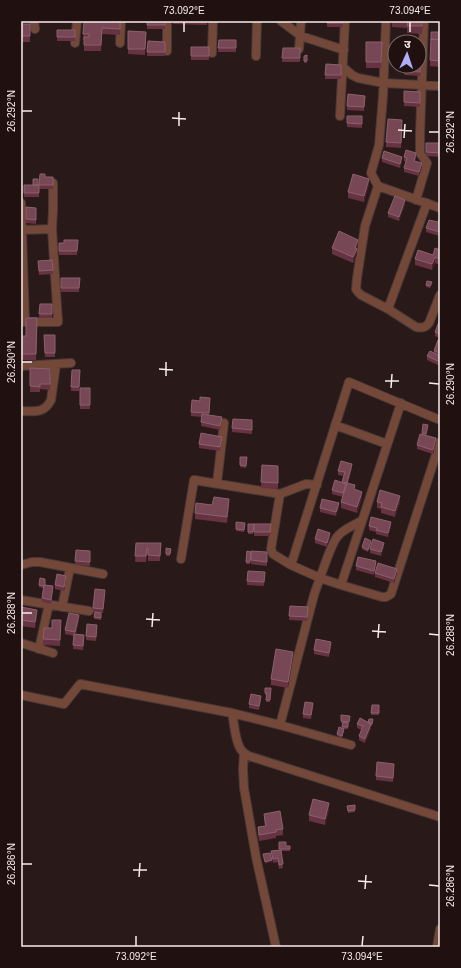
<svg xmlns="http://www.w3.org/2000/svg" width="461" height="968" font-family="Helvetica,'Noto Sans Devanagari',sans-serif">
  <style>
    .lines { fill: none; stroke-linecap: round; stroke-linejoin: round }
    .minor-casing { stroke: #463837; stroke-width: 10 }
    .minor { stroke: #734838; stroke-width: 8 }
    .wall { fill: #673343 }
    .shaded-wall { fill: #48212a }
    .building { fill: #774755; stroke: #8b616d }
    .ticks { fill: none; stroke: #f8edec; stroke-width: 1.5 }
    .neatline { fill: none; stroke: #f8edec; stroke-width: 1.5 }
    .ticks-label { font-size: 10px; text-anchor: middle; fill: #f8edec }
  </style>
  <rect width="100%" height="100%" fill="#291a19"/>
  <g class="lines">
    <!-- minor casing -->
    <g class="minor-casing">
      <path id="minor" d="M34,21L35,29
        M281,21L301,36L344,50
        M75,43L77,21
        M120,43L121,21
        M299,49L301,21
        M167,51V21
        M212,53L213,21
        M256,56L257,21
        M343,67L352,75L358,78L384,83L440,86
        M340,116L345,21
        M378,186L371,173L379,145L383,96L386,21
        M416,200L427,163L420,153V134L424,21
        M21,203L25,322
        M440,208L378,186L365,226L357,278L356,289L358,292L361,295L388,309L416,327C422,328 425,328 429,323L440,295
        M21,230L52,229
        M388,309L427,203
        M21,322H58L52,229L53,210V183
        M21,366L71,363
        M21,411C34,411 44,414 51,400L56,365
        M335,425L387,444
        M217,483L224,423
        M280,494L271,549L273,554L291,565
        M361,521C353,526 343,529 337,537C331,545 324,567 320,578L341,585L401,403
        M181,559L194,480L280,494L306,484L317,485
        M21,565L32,562H40L103,574
        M341,585L382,597H386L391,594L440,442
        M21,600L89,611
        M62,607L70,568
        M21,643L53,653
        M39,649L49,604
        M21,695L64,704L80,684L232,713C234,722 235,740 240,748C242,752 245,754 249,756L440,817
        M232,713L280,725L351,745
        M280,725L314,595L320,578L291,565L349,382L440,420
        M244,753L243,769L244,788L256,857L276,947
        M437,947L440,929"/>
    </g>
    <!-- minor -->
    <use href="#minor" class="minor"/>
  </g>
  <!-- wall -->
  <path class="wall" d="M84,21H120V35L102,34L101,51H84V40H83Z
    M147,21H165V29H147Z
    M173,21H207V25L173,24Z
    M327,21H343V27H327Z
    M392,21H423L422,34L407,33V28L392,27Z
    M21,24H30V42H21Z
    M57,30H75V41H57Z
    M128,31L146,32L145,55L128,54Z
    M440,32V67L430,66V60Z
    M219,40H236V52H218Z
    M148,41L165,42V56H147Z
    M366,42H382L381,68H366Z
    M191,47H209V60H191Z
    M283,48H300V62H282Z
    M307,55V63H304V56Z
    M421,62L420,76L404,75L405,66Z
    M326,64L341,65V79H325Z
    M404,91L420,92V107L404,106Z
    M348,94L365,96L364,111L347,110Z
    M347,116H362V128L347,127Z
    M402,126L401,148L386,147V142Z
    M426,143H440V157L426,156Z
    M404,157H416L415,161L422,167L419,176L404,172V168L406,162L404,161Z
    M382,158L402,161L400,168L382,162Z
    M40,174L45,177H53V189H39Z
    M369,184L364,202L348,198V192Z
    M24,185H39V197H24Z
    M405,204L399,221L388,217V213Z
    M26,207L36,208V224L26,223Z
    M440,219V236L426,232V228L438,222Z
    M78,240L77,255H59V243H64Z
    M358,246L357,250V255L353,263L332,254V248Z
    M440,250V265L435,263L432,270L415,265V259L433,255Z
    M38,261L53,270V274L39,275Z
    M61,278H80L79,292H61Z
    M432,284L430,288L426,287V285Z
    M40,304H52V318H39Z
    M37,318L36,360H21V336H26Z
    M440,319V338L435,336V332Z
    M44,335H55V357H45Z
    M440,341V366L427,360V356L434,353V351Z
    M30,368L50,369V390L40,389V392H30Z
    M72,370H80L79,391H71Z
    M80,388H90V409H80Z
    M210,398L209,415L222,421L220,430L201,426L202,417L191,416V412L200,401Z
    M252,424V434L232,432V428Z
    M428,427L426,436L436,442L433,454L417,449V445L422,433Z
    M222,441L220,451L199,448V444Z
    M240,457H247L246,468L240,467Z
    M262,465L278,466V489L261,488Z
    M352,468L348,483L355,490L362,498L357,513L341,508V502L343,497L332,494V490L342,483L344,476L338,475V471Z
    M440,476V489H439Z
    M377,502H400L395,517L381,513V509L377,508Z
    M212,505H229L227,523L195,519V513Z
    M339,507L336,516L320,512V508Z
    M236,522L245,523L244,532L236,531Z
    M248,524H254L253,534H248Z
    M254,524H271L270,536H254Z
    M369,526H391L388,537L376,534V532L369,530Z
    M330,537L327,547L315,543V539Z
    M136,543H161L160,561H148V554H147L146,562H135Z
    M371,543L368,552L362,549V547Z
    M384,547L381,556L370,553V549Z
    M166,548L171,549L170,556H166Z
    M76,550L90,551V566L75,565Z
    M247,551L251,552L250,564H246Z
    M267,552V566L251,564V560Z
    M376,565L374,575L356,570V566Z
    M375,573H397L394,583L375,577Z
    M265,576L264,586L247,585V581Z
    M40,578L45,585L53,590L51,604L42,602L43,588L39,587Z
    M66,580L64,591L55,589V585Z
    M105,594L103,613H100H101V620L94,619L95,612H93V608Z
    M290,606L308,607L307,621L289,620Z
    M21,607L37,616L35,628L21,626Z
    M79,619L76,634L84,639L83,650L73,649L74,636L65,634V630Z
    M61,626L60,646L43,645V639L52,628Z
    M97,629L96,641L86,640V636Z
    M331,646L329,657L314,654V650Z
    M293,658L288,688L271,685V679Z
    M265,688H271L270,702H266L267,695H265Z
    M261,700L259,710L249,708V704Z
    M372,705H379V715H371Z
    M313,707L311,719L303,718V714Z
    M341,715L350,716L349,724L348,723V729H344L342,738L337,736V734L342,728L343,723H341Z
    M373,721L372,726H371V728L365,743L359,740V736L362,730L357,728V724Z
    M394,768L393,782L376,780V776Z
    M355,805V812L348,813L347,806Z
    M329,809L325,825L309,821V815Z
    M264,814L283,829V835L276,836V838L259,841L258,833V827L265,826L264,820Z
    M279,842L290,848V851H281L283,868L279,869L278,862L273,863L271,851L279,850Z"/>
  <!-- shaded-wall -->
  <path class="shaded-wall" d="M402,157V161L400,168V164Z
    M422,163V167L419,176V172Z
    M369,179V184L364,202V196Z
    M405,200V204L399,221V217Z
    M358,240V246L357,250V255L353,263V257L355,248Z
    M435,257V263L432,270V264Z
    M436,438V442L433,454V450Z
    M352,464V468L347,487V483Z
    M362,492V498L357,513V507Z
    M400,496V502L395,517V511Z
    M229,499V505L227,523V517Z
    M339,503V507L336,516V512Z
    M391,522V526L388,537V533Z
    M330,533V537L327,547V543Z
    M384,543V547L381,556V552Z
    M376,561V565L374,575V571Z
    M397,569V573L394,583V579Z
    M66,576V580L64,591V587Z
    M37,610V616L35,628V622Z
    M79,615V619L75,636V632Z
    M331,642V646L329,657V653Z
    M293,652V658L288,688V682Z
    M371,724V728L365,743V739Z
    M329,803V809L325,825V819Z
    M272,860V862L265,864V862Z"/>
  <!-- building -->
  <path class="building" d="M84,21H120V29L102,28L101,45H84V37H89V34H83Z
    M147,21H165V25H147Z
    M327,21H343V23H327Z
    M408,21H422V26H407Z
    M21,24H30V36H21Z
    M57,30H75V37H57Z
    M128,31L146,32L145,49H128Z
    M431,32H440V40L431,39V40Z
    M431,39L440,40V61L430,60Z
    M219,40H236V48H218Z
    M148,41L165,42V52H147Z
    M366,42H382L381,62H366Z
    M191,47H209V56H191Z
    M283,48H300V58H282Z
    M307,55V61H304V56Z
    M419,61L421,62L420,72L404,71L405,66H419Z
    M326,64L341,65V75H325Z
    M404,91L420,92V103L404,102Z
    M348,94L365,96L364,107L347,106Z
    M347,116H362V124L347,123Z
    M388,119L402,120L401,143L386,142Z
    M426,143H440V153L426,152Z
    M406,150L416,153L414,161L422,163L419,172L404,168L407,158L404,157Z
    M384,151L402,157L400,164L382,158Z
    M40,174H45V177H53V185H39Z
    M353,174L369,179L364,196L348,192Z
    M33,179H38V185H33Z
    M24,185H39V193H24Z
    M395,196L405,200L399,217L388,213Z
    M26,207L36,208V220L26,219Z
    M439,219H440V232L426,228L429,220L438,222Z
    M339,231L358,240L355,248L357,249L353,257L332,248Z
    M64,240H78L77,251H59V243H64Z
    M435,248L440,250V259L435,257L432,264L415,259L418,250L433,255Z
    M52,260L53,270L39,271L38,261Z
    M61,278H80L79,288H61Z
    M427,281L432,282L430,286L426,285Z
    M40,304H52V314H39Z
    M26,318H37L36,354H21V336H26Z
    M440,319V334L435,332Z
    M44,335H55V353H45Z
    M438,340L440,341V353L434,351Z
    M430,351L440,356V362L427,356Z
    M30,368L50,369V384H40V387L30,386Z
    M72,370H80L79,387H71Z
    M80,388H90V405H80Z
    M200,397L210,398L209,413L191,412L192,400L200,401Z
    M202,414L222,417L220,426L201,422Z
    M233,419L252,420V430L232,428Z
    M423,424L428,425L426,434L422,433Z
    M201,433L222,437L220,447L199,444Z
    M420,434L436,438L433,450L417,445Z
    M240,457H247L246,466L240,465Z
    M341,461L352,464L347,483L342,482L345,472L338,471Z
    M262,465L278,466V483L261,482Z
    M440,476V485H439Z
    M335,480L346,484L343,493L332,490Z
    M347,483L355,485L354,489L362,492L357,507L341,502Z
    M380,490L400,496L395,511L381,507L382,503L377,502Z
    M214,497L229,499L227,517L195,513L196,503L212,505Z
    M322,499L339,503L336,512L320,508Z
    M371,517L391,522L388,533L376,530L377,528L369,526Z
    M236,522L245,523L244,530L236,529Z
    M248,524H254L253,532H248Z
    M254,524H271L270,532H254Z
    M318,529L330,533L327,543L315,539Z
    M365,538L371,541L368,550L362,547Z
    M373,539L384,543L381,552L370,549Z
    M136,543H161L160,556L148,555V548H147L146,556H135Z
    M166,548L171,549L170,554H166Z
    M76,550L90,551V562L75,561Z
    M247,551L251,552L250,562H246Z
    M251,551L267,552V562L251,560Z
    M358,557L376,561L374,571L356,566Z
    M378,563L397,569L394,579L375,573Z
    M248,571L265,572L264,582L247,581Z
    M57,574L66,576L64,587L55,585Z
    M40,578L45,579V585H44L43,586L39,585Z
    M44,585L53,586L51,600L42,598Z
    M95,589L105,590L103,609L93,608Z
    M290,606L308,607L307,617L289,616Z
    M21,607L37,610L35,622L21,620Z
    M95,612L101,613V618L94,617Z
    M69,613L79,615L75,632L65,630Z
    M52,620H61L60,640L43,639L44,628H52Z
    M87,624L97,625L96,637L86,636Z
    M74,634L84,635L83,646L73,645Z
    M316,639L331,642L329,653L314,650Z
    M276,649L293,652L288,682L271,679Z
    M265,688H271L270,700H266L267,693H265Z
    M251,694L261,696L259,706L249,704Z
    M305,702L313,703L311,715L303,714Z
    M372,705H379V713H371Z
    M341,715L350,716L349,722L341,721Z
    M360,718L371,724L365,739L359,736L363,726L357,724Z
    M369,719H373L372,724L368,722Z
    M343,722L348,723V727H342Z
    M339,727L344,729L342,736L337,734Z
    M377,762L394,764L393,778L376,776Z
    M313,799L329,803L325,819L309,815Z
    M355,805V810L348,811L347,806Z
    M280,811L283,829L276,830V832L259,835L258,827L266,826L264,814Z
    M279,842H286V846H290V849H279Z
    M281,850L283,864L279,865L278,858L273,859L271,851Z
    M270,853L272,860L265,862L263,854Z"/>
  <!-- ticks -->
  <path class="ticks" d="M184,32V22M410,32V22M22,111H32M172,118L186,119M179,126V112M398,130L412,131M429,132H439M404,138L405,124M22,362H32M159,369L173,370M166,376V362M385,381H399M429,383L439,384M391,388L392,374M22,613H32M146,619L160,620M152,627L153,613M372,631L386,632M429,634L439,635M378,638L379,624M22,864H32M133,870H147M139,877L140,863M358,881L372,882M429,885L439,886M365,889L366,875M136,946V936M362,946L363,936"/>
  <!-- border -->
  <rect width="461" height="968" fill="none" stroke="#201110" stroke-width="44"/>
  <!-- north arrow -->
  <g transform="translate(407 54) rotate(3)"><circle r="19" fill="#201110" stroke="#766968"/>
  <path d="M0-3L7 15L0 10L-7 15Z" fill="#b0aefa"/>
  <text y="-6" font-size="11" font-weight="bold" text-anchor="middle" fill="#f8edec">उ</text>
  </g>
  <rect x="22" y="22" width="417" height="924" class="neatline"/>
  <g class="ticks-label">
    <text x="184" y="14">73.092°E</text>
    <text x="410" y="14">73.094°E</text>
    <text transform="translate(11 111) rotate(-90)" y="4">26.292°N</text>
    <text transform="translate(450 132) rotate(-90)" y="4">26.292°N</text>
    <text transform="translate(11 362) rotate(-90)" y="4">26.290°N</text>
    <text transform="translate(450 384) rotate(-90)" y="4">26.290°N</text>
    <text transform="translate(11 613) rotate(-90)" y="4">26.288°N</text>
    <text transform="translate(450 635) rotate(-90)" y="4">26.288°N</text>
    <text transform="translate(11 864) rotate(-90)" y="4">26.286°N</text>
    <text transform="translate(450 886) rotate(-90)" y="4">26.286°N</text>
    <text x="136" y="960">73.092°E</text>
    <text x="362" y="960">73.094°E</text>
  </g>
</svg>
